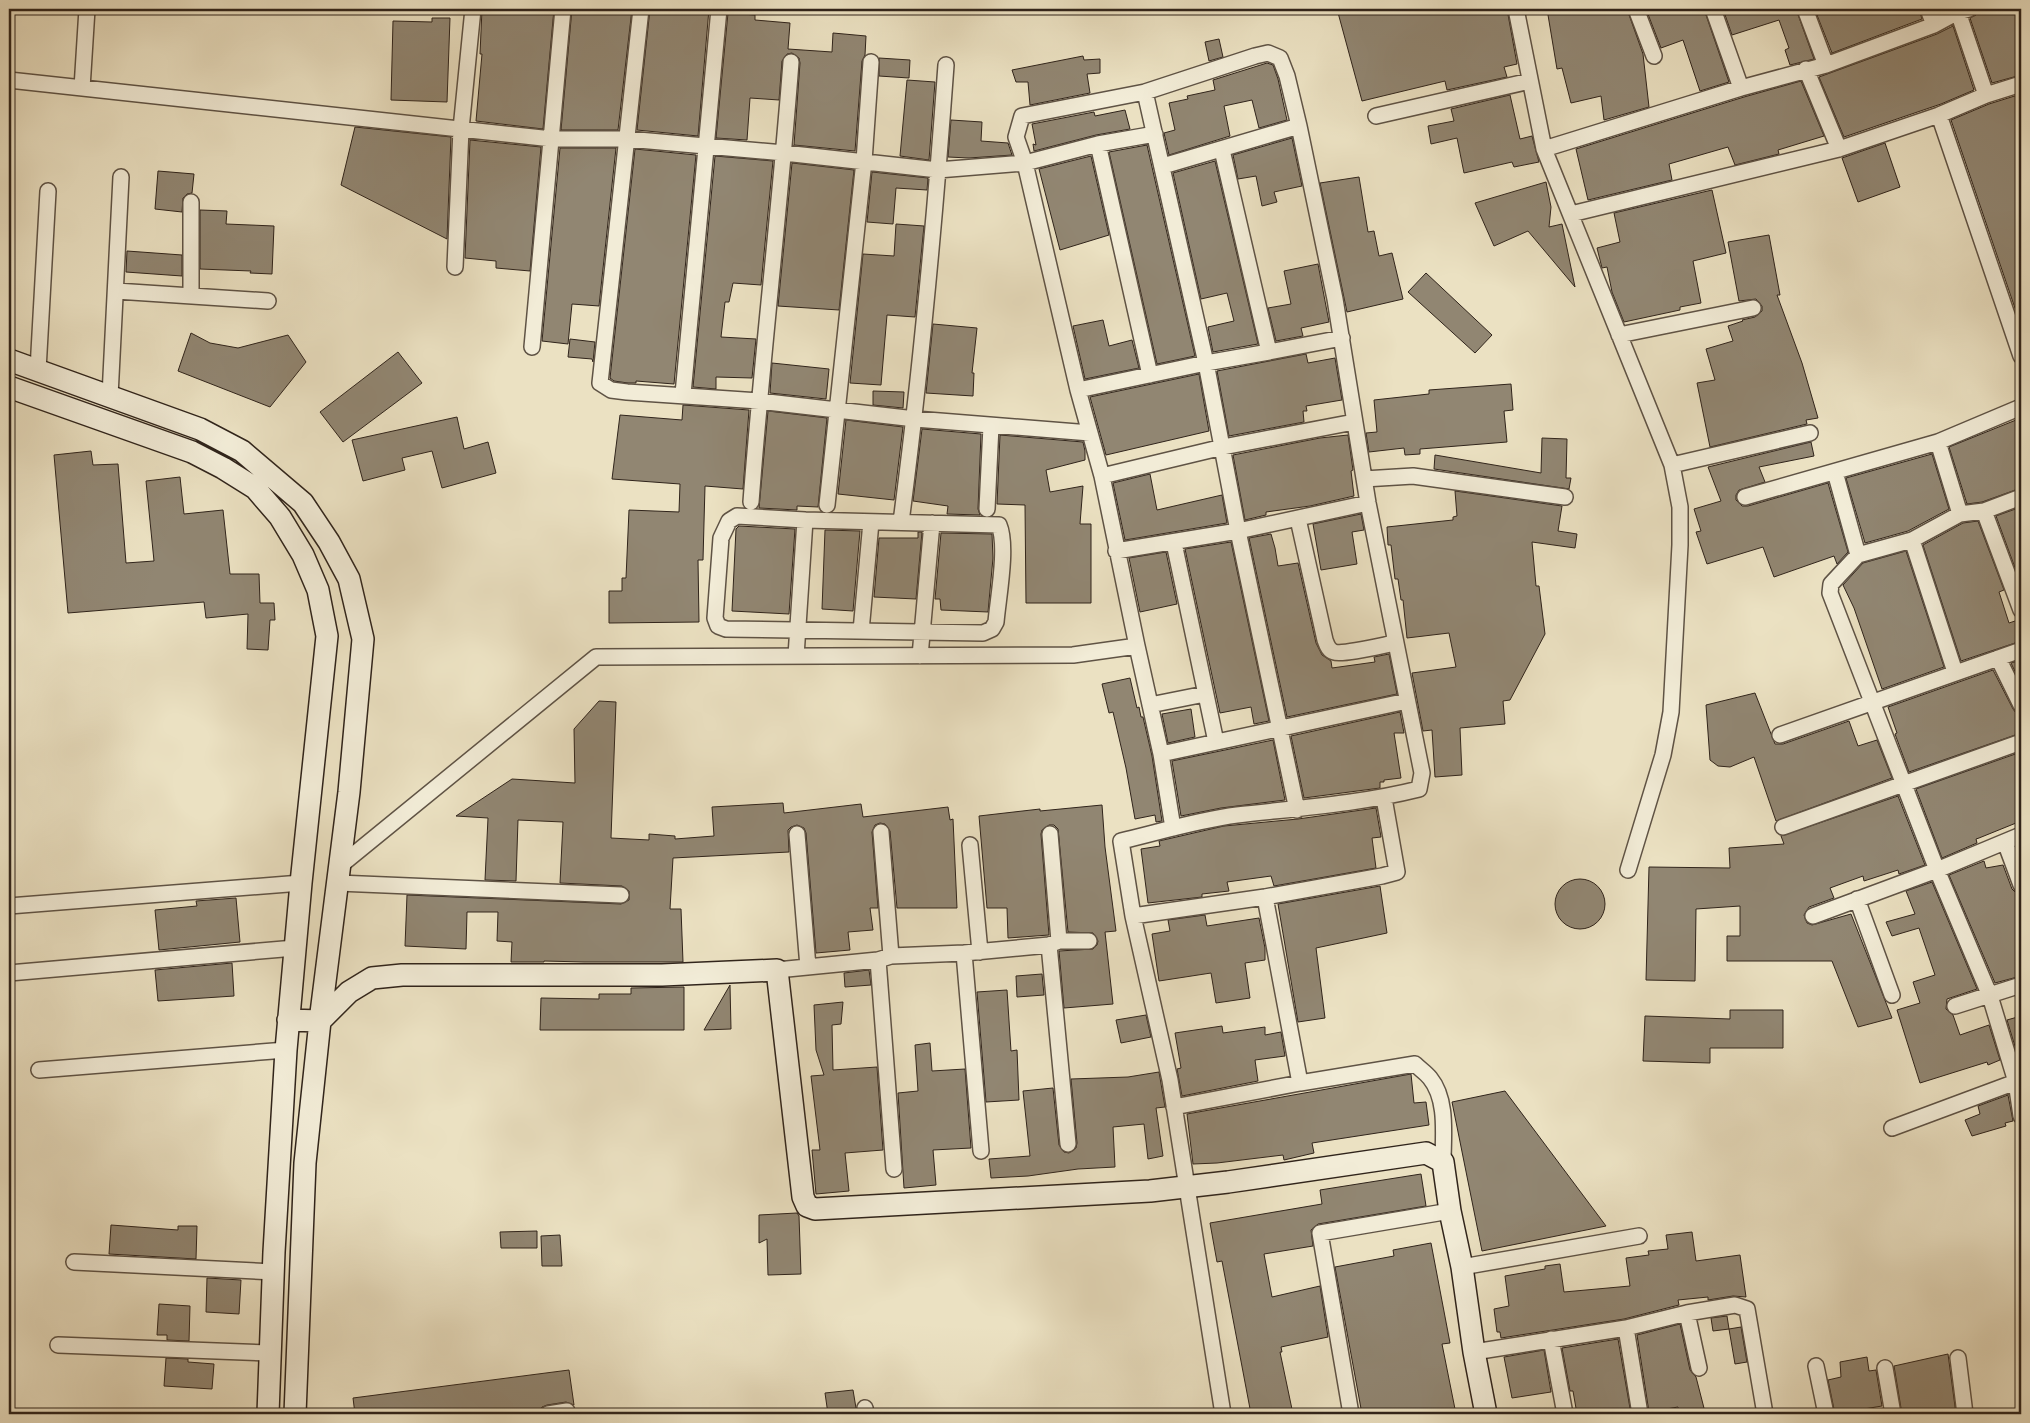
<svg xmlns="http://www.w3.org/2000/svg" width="2030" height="1423" font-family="Cardo,serif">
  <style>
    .building { fill: #918672; stroke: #30241b }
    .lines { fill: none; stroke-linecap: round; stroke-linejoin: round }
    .street-casing { stroke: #5f5345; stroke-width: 18 }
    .secondary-casing { stroke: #30241b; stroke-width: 24 }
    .street { stroke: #f2ecd7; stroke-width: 15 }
    .secondary { stroke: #f2ecd7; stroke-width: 21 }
  </style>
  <rect width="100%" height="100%" fill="#ebe1c2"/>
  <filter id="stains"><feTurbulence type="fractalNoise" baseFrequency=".004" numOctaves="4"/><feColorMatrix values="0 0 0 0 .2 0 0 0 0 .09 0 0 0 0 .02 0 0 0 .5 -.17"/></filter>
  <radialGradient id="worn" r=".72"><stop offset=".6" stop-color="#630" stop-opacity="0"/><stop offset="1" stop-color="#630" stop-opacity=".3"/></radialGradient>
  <!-- building -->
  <path class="building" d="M482,9H554L543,129L476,121L482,54H480Z
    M572,9H632L618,130H561Z
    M650,9H709L698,136L637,130Z
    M1337,9H1507L1517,64L1504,67L1507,77L1447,90L1445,81L1362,101Z
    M1547,9H1627L1643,54L1649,107L1604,120L1601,96L1571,103L1562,68L1557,69Z
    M1646,9H1704L1729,82L1700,91L1683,40L1661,48Z
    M1723,9H1796L1814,59L1790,65L1785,50L1789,48L1779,20L1732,35Z
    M1839,9H1919L1922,19L1832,53L1817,15Z
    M1978,9H2021V75L1992,83L1970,18L1976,15Z
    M728,13L755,15V20L790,23L788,49L832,52L833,33L866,36L865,55L862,61L855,151L794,145L800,63L799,58L792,53L787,54L782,61L779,100L750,98L747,140L716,138Z
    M432,18H450L447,102L391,100L393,21L432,22Z
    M1953,26L1974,90L1941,104L1844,137L1819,77L1937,34Z
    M1219,39L1223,57L1209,61L1205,42Z
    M1083,56L1084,60L1100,59V73L1087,74L1090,93L1030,105L1028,82H1016L1012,70Z
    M879,58L910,60L909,78L879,76Z
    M1267,63L1273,65L1278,79L1287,120L1259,128L1252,100L1224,106L1230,136L1169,155L1164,133L1175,130L1169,103L1188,99L1187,96L1215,90L1213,80Z
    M907,80L935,82L929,160L900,156Z
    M1801,81L1824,136L1778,150L1779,154L1735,165L1728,147L1669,164L1672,180L1588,200L1576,149L1744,97Z
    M2021,94V317H2018L1951,120L1989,104Z
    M1510,95L1520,139L1532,136L1539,162L1514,167L1512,162L1464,173L1457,138L1431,144L1428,126L1454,121L1451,109Z
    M1125,110L1130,129L1096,135L1034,151L1033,144L1036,145L1032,124L1094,112L1095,116Z
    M951,120L982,122L981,141L1008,143L1012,155L969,158L948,157Z
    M355,127L451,137L447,239L341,185Z
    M1292,138L1302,186L1274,192L1277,202L1262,206L1256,176L1238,179L1233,155Z
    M470,140L541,147L530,271L496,268V261L465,258Z
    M1885,143L1900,187L1858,202L1842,158Z
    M1147,145L1195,356L1157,364L1109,152Z
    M560,148H616L599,306L572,304L568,344L542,341Z
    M635,149L696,155L674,384L636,381V383H628L614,381L610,378Z
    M715,156L773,161L761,285L733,283L729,302H725L721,337L756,339L752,378L716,377V389L693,387Z
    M1091,156L1109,235L1060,250L1039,169Z
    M1215,161L1258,344L1213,352L1208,327L1234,321L1227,293L1201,299L1173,173Z
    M792,163L854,170L839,310L778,306Z
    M158,171L194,174L192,193L187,194L183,198L182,212L155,209Z
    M872,172L928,178L927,190L896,188L893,224L867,222Z
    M1359,177L1368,232L1374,231L1379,256L1392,253L1403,299L1347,312L1320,183Z
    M1546,182L1551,207L1549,227L1562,224L1575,287L1528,231L1494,246L1475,203Z
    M1712,190L1726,253L1693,261L1701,303L1680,307V310L1624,322L1612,292L1607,267L1602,268L1597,248L1620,242L1614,213Z
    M200,210L227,211L226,224L274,226L272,274L250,273L251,271L200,269Z
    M896,224L924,226L915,317L887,315L881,385L850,383L863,254L894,256Z
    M1769,235L1780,295H1777L1802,363L1818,418L1806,420L1807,424L1710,447L1697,383L1715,380L1706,349L1733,341L1728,326L1743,321L1742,320L1755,317L1762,311V306L1756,299L1739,301L1728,242Z
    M127,251L182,255V276L126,272Z
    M1318,264L1329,322L1301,328L1303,336L1276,341L1268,308L1291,304L1284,271Z
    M1426,273L1492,335L1475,353L1408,292Z
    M1103,320L1109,346L1132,340L1139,368L1085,379L1073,326Z
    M933,324L977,328L972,373H974L973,396L926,393Z
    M191,333L210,343L238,348L288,335L306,362L270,407L178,371Z
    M570,339L595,342L593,362L592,359L568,357Z
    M398,352L422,383L343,442L320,412Z
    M1306,354L1308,363L1335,358L1342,400L1306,406L1307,411H1303L1304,422L1229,436L1217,371Z
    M772,363L829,369L826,399L770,393Z
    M1199,374L1209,431L1106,455L1090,397Z
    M1511,384L1513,410L1504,411L1507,442L1420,449V454L1405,455L1404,448L1369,452L1366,433L1377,432L1374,400L1429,394V390Z
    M873,391L904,392L903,408L873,405Z
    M683,405L749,410L743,489L705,486L703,560H698L699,622L609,623V591H622V578H626L629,510L679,512L680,484L612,479L620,415L682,420Z
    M768,411L827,418L818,507L797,506V510L759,508Z
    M457,417L464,449L488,442L496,473L442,488L432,451L402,458L405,470L363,481L352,440Z
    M2021,418V488L1982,502L1967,504L1949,447Z
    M846,420L903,427L894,500L838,494Z
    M922,429L981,434L978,509L980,515L947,514L948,506L913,501Z
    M1000,435L1083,442L1085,451V460L1046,470L1050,492L1083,486L1080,524H1091V603H1026L1025,505L997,504Z
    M1348,435L1353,470L1351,471L1354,496L1310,506L1266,512V515L1245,520L1233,455L1320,438Z
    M1542,438L1567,439L1566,478H1571L1569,489L1434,469L1435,455L1541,473Z
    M1811,442L1814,456L1759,467L1765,482L1739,490L1736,495V500L1742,506H1748L1828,483L1848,552L1837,564L1834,556L1774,577L1763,547L1707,564L1696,532L1701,531L1694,509L1721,501L1708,467Z
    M91,451L93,465L118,464L126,563L154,561L146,481L180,477L184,514L223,510L230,574H259L260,603H274L275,620H270L268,650L247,649L248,614L206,618L204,602L68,613L54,455Z
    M1932,454L1949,509L1908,531L1865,543L1846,478Z
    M1150,474L1157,510L1222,495L1227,523L1125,540L1113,483Z
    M1455,491L1562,506L1558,531L1577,534L1575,548L1532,542L1536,586H1539L1545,634L1510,700L1503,701L1505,724L1460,728L1462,775L1435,777L1432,730L1423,731L1412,673L1456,667L1449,633L1407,638L1403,600H1401L1398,579H1395L1391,545H1388L1387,527L1453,520V517L1457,516Z
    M2021,507V584L1996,516Z
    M1361,514L1364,530L1352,532L1357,564L1321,570L1313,524Z
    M1978,521L2004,590L1999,592L2009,623L2021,619V641L1961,661L1923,545L1963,523Z
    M739,526L795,529L789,614L732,611L736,529Z
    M825,530L860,531L853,611L822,609Z
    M918,532H922L916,599L874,597L879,538H918Z
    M941,533L992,534L993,558L988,612L941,610L940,599H935Z
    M1271,534L1275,548L1278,566L1298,563L1316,643L1322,655L1331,661L1332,668L1375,662L1374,657L1389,654L1397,694L1287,717L1249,538Z
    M1231,542L1269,721L1254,724L1251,707L1220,713L1185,549Z
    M1906,551L1944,667L1882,689L1854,608L1843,585L1863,563Z
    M1166,552L1177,604L1140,612L1129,558Z
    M2021,660V684L2011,663Z
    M1993,670L2013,709L2016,713L2021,714V733L1909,772L1895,734L1897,733L1888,707Z
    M1130,678L1137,708L1139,707L1141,717H1143L1152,756L1162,821L1156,822L1155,815L1135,819L1126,768L1113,712L1109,713L1102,684Z
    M1755,693L1775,744H1783L1849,721L1858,746L1877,740L1892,778L1776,821L1754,757L1730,767L1718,766L1710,760L1706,705Z
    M599,701L616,702L611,838L649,840V834L675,836V839L714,836L712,807L783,803L784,813L861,804L863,817L948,807L950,820L953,819L957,908H897L890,831L885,824L880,823L875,825L872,832L878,908H870L873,930L848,932L850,950L816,953L806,833L804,828L797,825L791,827L788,830L789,852L673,858L670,909H681L683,962H584L544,961V962H511L512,942L497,941L498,912H467L466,949L405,946L407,895L621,904L629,900V891L622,886L560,883L563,822L518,820L516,881L485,880L488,818L456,816L512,779L575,783L574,729Z
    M1191,709L1195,737L1168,743L1162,714Z
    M1400,712L1404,733H1394L1401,778L1384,780V782H1380V788L1304,798L1291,736Z
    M1273,740L1285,800L1221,808L1181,816L1172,761Z
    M2021,752V821L1979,838L1976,839L1977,843L1942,858L1916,789Z
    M1898,796L1925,865L1899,874L1898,870L1864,881L1863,876L1830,888L1834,898L1809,907L1804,915L1807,923L1812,925L1851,914L1892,1018L1858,1027L1832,961H1727V936H1740V906L1696,909L1695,981L1646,980L1649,867L1730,868L1729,848L1784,844L1781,836Z
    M1102,805L1105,847L1116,931L1105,932L1113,1004L1064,1008L1059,951L1093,949L1097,945L1098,941L1093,933L1068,932L1058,829L1054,825H1049L1042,830L1041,834L1049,935L1008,938L1007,908H987L979,816L1040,809V811Z
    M1376,808L1381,837L1372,838L1376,868L1274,886L1271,876L1227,882L1229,891L1202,894V897L1148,903L1141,849L1160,846L1159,841L1224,826L1298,819Z
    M1984,861L1986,868L2003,865L2012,889L2015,892L2021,894V976L1995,983L1949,875Z
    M1555 904a25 25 0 1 1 50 0a25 25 0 1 1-50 0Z
    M1932,882L1977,989L1947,999L1946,1009L1953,1015L1960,1035L1989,1025L2000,1060L1988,1065L1987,1062L1920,1083L1897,1010L1920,1003L1913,982L1935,975L1919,928L1892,936L1886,922L1915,914L1906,891Z
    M1380,886L1387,933L1316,948L1325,1018L1298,1022L1278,904Z
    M236,898L240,942L159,950L155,910L197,906L196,901Z
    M1205,915L1207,926L1259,918L1265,948V960L1245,963L1250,998L1216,1003L1211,973L1159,981L1152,934L1170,931L1168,920Z
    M232,963L234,996L158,1001L155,970Z
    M869,970L871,985L845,987L844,973Z
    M1042,974L1044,995L1017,997L1016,976Z
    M730,985L731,1029L704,1030Z
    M684,987V1030H540L541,998L599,999V994H631V988Z
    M1007,990L1011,1051L1017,1050L1019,1100L986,1102L977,992Z
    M843,1002L841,1024L832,1025L833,1070L877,1067L883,1150L845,1153L849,1191L816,1194L812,1150H820L811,1076L824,1075L816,1050L814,1005Z
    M1730,1010H1783V1048H1710V1063L1643,1061L1645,1016L1730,1019Z
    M1146,1015L1151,1037L1121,1043L1116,1020Z
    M2021,1016V1052L2017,1053L2007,1020Z
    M1222,1026L1223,1033L1265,1027V1035L1281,1032L1285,1056L1255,1060L1258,1081L1182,1096L1177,1069L1181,1068L1175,1033Z
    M930,1043L932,1071L965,1069L971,1148L933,1150L936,1185L904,1188L898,1093L918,1091L915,1045Z
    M1159,1072L1165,1107L1156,1108L1163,1156L1148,1159L1144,1124L1113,1127L1115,1167L1078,1169L1028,1176L991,1178L989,1159L1030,1156L1023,1091L1053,1088L1059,1145L1064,1152L1069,1153L1076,1148L1077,1143L1071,1079L1128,1077Z
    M1411,1074L1414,1103L1426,1102L1429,1125L1312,1143L1314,1153L1284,1160L1283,1155L1217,1163L1193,1164L1187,1114Z
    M1505,1091L1606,1226L1482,1251L1452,1102Z
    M2008,1095L2013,1121L2005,1123L2006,1126L1972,1136L1965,1120L1980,1114L1978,1106Z
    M1421,1174L1426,1206L1318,1224L1311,1230L1313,1246L1264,1254L1272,1297L1320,1286L1328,1337L1281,1347L1282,1352H1280L1293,1414H1251L1222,1261L1217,1262L1210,1223L1322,1204L1320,1190Z
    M797,1213L799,1216L801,1274L768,1275L767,1239L759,1243V1215Z
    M111,1225L178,1230V1226H197L196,1259L109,1254Z
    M537,1231V1248H501L500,1232Z
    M1692,1232L1696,1261L1740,1255L1746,1297L1733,1296L1708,1300V1297L1678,1300L1679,1305L1624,1319L1501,1338L1500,1332H1497L1494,1309L1509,1306L1505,1276L1545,1269V1266L1560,1264L1564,1292L1630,1286L1626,1258L1649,1255L1648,1251L1668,1249L1666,1235Z
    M560,1235L562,1266H542L541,1236Z
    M1431,1243L1450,1343L1442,1344L1456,1414H1362L1335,1267L1394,1256L1393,1250Z
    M207,1278L241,1280L239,1314L206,1312Z
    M159,1304L190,1306L189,1341L167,1340V1335H157Z
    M1727,1316L1729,1329L1713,1331L1711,1318Z
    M1680,1324L1690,1370L1696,1377L1705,1412L1679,1414L1678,1407L1649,1412L1637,1335Z
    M1741,1327L1747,1362L1735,1364L1729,1329Z
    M1618,1339L1631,1414H1577L1573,1391H1570L1562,1348Z
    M1544,1350L1551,1392L1512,1398L1504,1357Z
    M1948,1354L1956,1414H1902L1894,1366Z
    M1867,1357L1869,1371L1876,1370L1882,1406L1858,1410L1859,1414H1835L1828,1380L1841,1377L1840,1362Z
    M166,1358L188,1359V1362L214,1364L212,1389L164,1386Z
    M569,1370L574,1405L566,1402L547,1405L542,1407L539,1414H355L353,1398Z
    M853,1390L857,1414H828L825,1393Z"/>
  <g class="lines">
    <!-- street casing -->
    <g class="street-casing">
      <path id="street" d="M641,9L600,383L611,390L627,392L759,401L915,419L1090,433
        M1516,9L1544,149L1672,465L1680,507V545L1671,712L1663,755L1628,870
        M1636,9L1654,56
        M1713,9L1741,88
        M1805,9L1826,65
        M1928,9L1934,25
        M1958,12L1986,95
        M1806,69L1839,149
        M9,80L552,139H627L784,153L938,170L1025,163L1078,390L1102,476L1137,646L1073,655L596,657L341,865
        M82,88L87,9
        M1145,92L1206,363L1238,531L1297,810
        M1939,115L2021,356
        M1376,116L1530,81
        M1155,134L1098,144L1025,163L1016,137L1022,116L1145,92L1255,56L1268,53L1280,58L1287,76L1299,126L1335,299L1368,503L1422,773L1419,789C1359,804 1298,808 1237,815C1198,820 1159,832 1121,841L1133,916L1170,1080L1223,1414
        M1098,144L1150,375
        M1544,149L1741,88L1826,65L1934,25L1958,12L1969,9
        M1163,166L1299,126
        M1571,214L1839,149L1939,115L1986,95L2021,84
        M455,267L461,129L473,9
        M116,291L268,301
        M191,296V202
        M1619,335L1753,308
        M532,347L563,9
        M1269,352L1342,338
        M38,370L48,191
        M1078,390L1206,363L1269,352L1222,150
        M683,394L719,9
        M110,396L121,177
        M1938,442L1960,514
        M1672,465L1810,433
        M1835,472L1858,555
        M1102,476L1223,447L1354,422
        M1364,479L1413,476L1565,497
        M1745,497L1938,442L2021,407
        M2021,497L1984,511L1960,514L1912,540L1858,555L1831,584L1830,593L1937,870L1990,996L2016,1082L2021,1116
        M751,502C762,355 780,209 791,62
        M827,505L864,161L871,62
        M987,509L991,426
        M1984,511L2021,610
        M737,516L805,520L999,525C1008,546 998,598 996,622L992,629L983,633L726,629L718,626L715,618L721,538L729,521Z
        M1298,519L1325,640C1327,645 1328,650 1334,652C1343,655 1384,645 1395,643
        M901,522C921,370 935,218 946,65
        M1912,540L1955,672
        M1174,543L1216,742
        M1116,551L1238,531L1368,503
        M861,631L871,522
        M1137,646L1161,754L1173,828
        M796,656L805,520
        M920,656L932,523
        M1998,658L2021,705
        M1150,705L1205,694
        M1780,735L2021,650
        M1161,754L1407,701
        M1783,827L2021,742
        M881,832L891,956
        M797,834L808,967
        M1050,834L1059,941
        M2005,842L2021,885
        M970,845L980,952
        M338,883L621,895
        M1265,897L1300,1083
        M1857,899L1892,995
        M9,906L301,883
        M1133,916L1265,897L1382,876L1397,872L1384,798
        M1813,916L1937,870L2021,835
        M1049,945L1068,1144
        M964,953L981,1151
        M878,960L894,1169
        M777,970L878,960L891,956L964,953L1049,945L1059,941H1089
        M9,973L295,948
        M1955,1006L2021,985
        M39,1070L286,1050
        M1174,1107L1300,1083L1415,1064C1420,1069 1426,1073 1430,1078C1448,1100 1443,1136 1443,1162
        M1892,1128L2021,1080
        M74,1262L274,1272
        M1462,1267L1639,1236
        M1687,1313L1699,1368
        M1626,1328L1640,1414
        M1551,1339L1565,1414
        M58,1345L270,1353
        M1474,1352L1626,1328L1687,1313L1735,1305L1747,1309L1765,1414
        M1958,1358L1965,1414
        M1816,1366L1826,1414
        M1885,1368L1893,1414
        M865,1408L866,1414
        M548,1414L567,1411
        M1351,1414L1320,1233L1450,1211"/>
    </g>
    <!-- secondary casing -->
    <g class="secondary-casing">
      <path id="secondary" d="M9,360L200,429L242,451L303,503L329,542L349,579L363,639L349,792L320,1021L305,1163L295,1414
        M9,387L192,452L223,468L255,488L280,517L303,555L318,590L327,636L301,883L286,1050L274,1252L268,1414
        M288,1020L320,1021L349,992L372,978L402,975H662L777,970L803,1197L807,1206L815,1209L1150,1191L1228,1182L1426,1153L1443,1162L1450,1211L1462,1267L1474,1352L1486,1414"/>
    </g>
    <!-- street -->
    <use href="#street" class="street"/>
    <!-- secondary -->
    <use href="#secondary" class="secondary"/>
  </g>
  <!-- margin -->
  <rect width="2030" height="1423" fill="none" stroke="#ebe1c2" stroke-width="30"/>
  <rect x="10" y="10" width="2010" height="1403" fill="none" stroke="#30241b" stroke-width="2.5"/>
  <rect x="15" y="15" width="2000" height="1393" fill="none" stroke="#30241b"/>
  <rect width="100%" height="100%" filter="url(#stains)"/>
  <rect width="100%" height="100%" fill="url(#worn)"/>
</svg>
